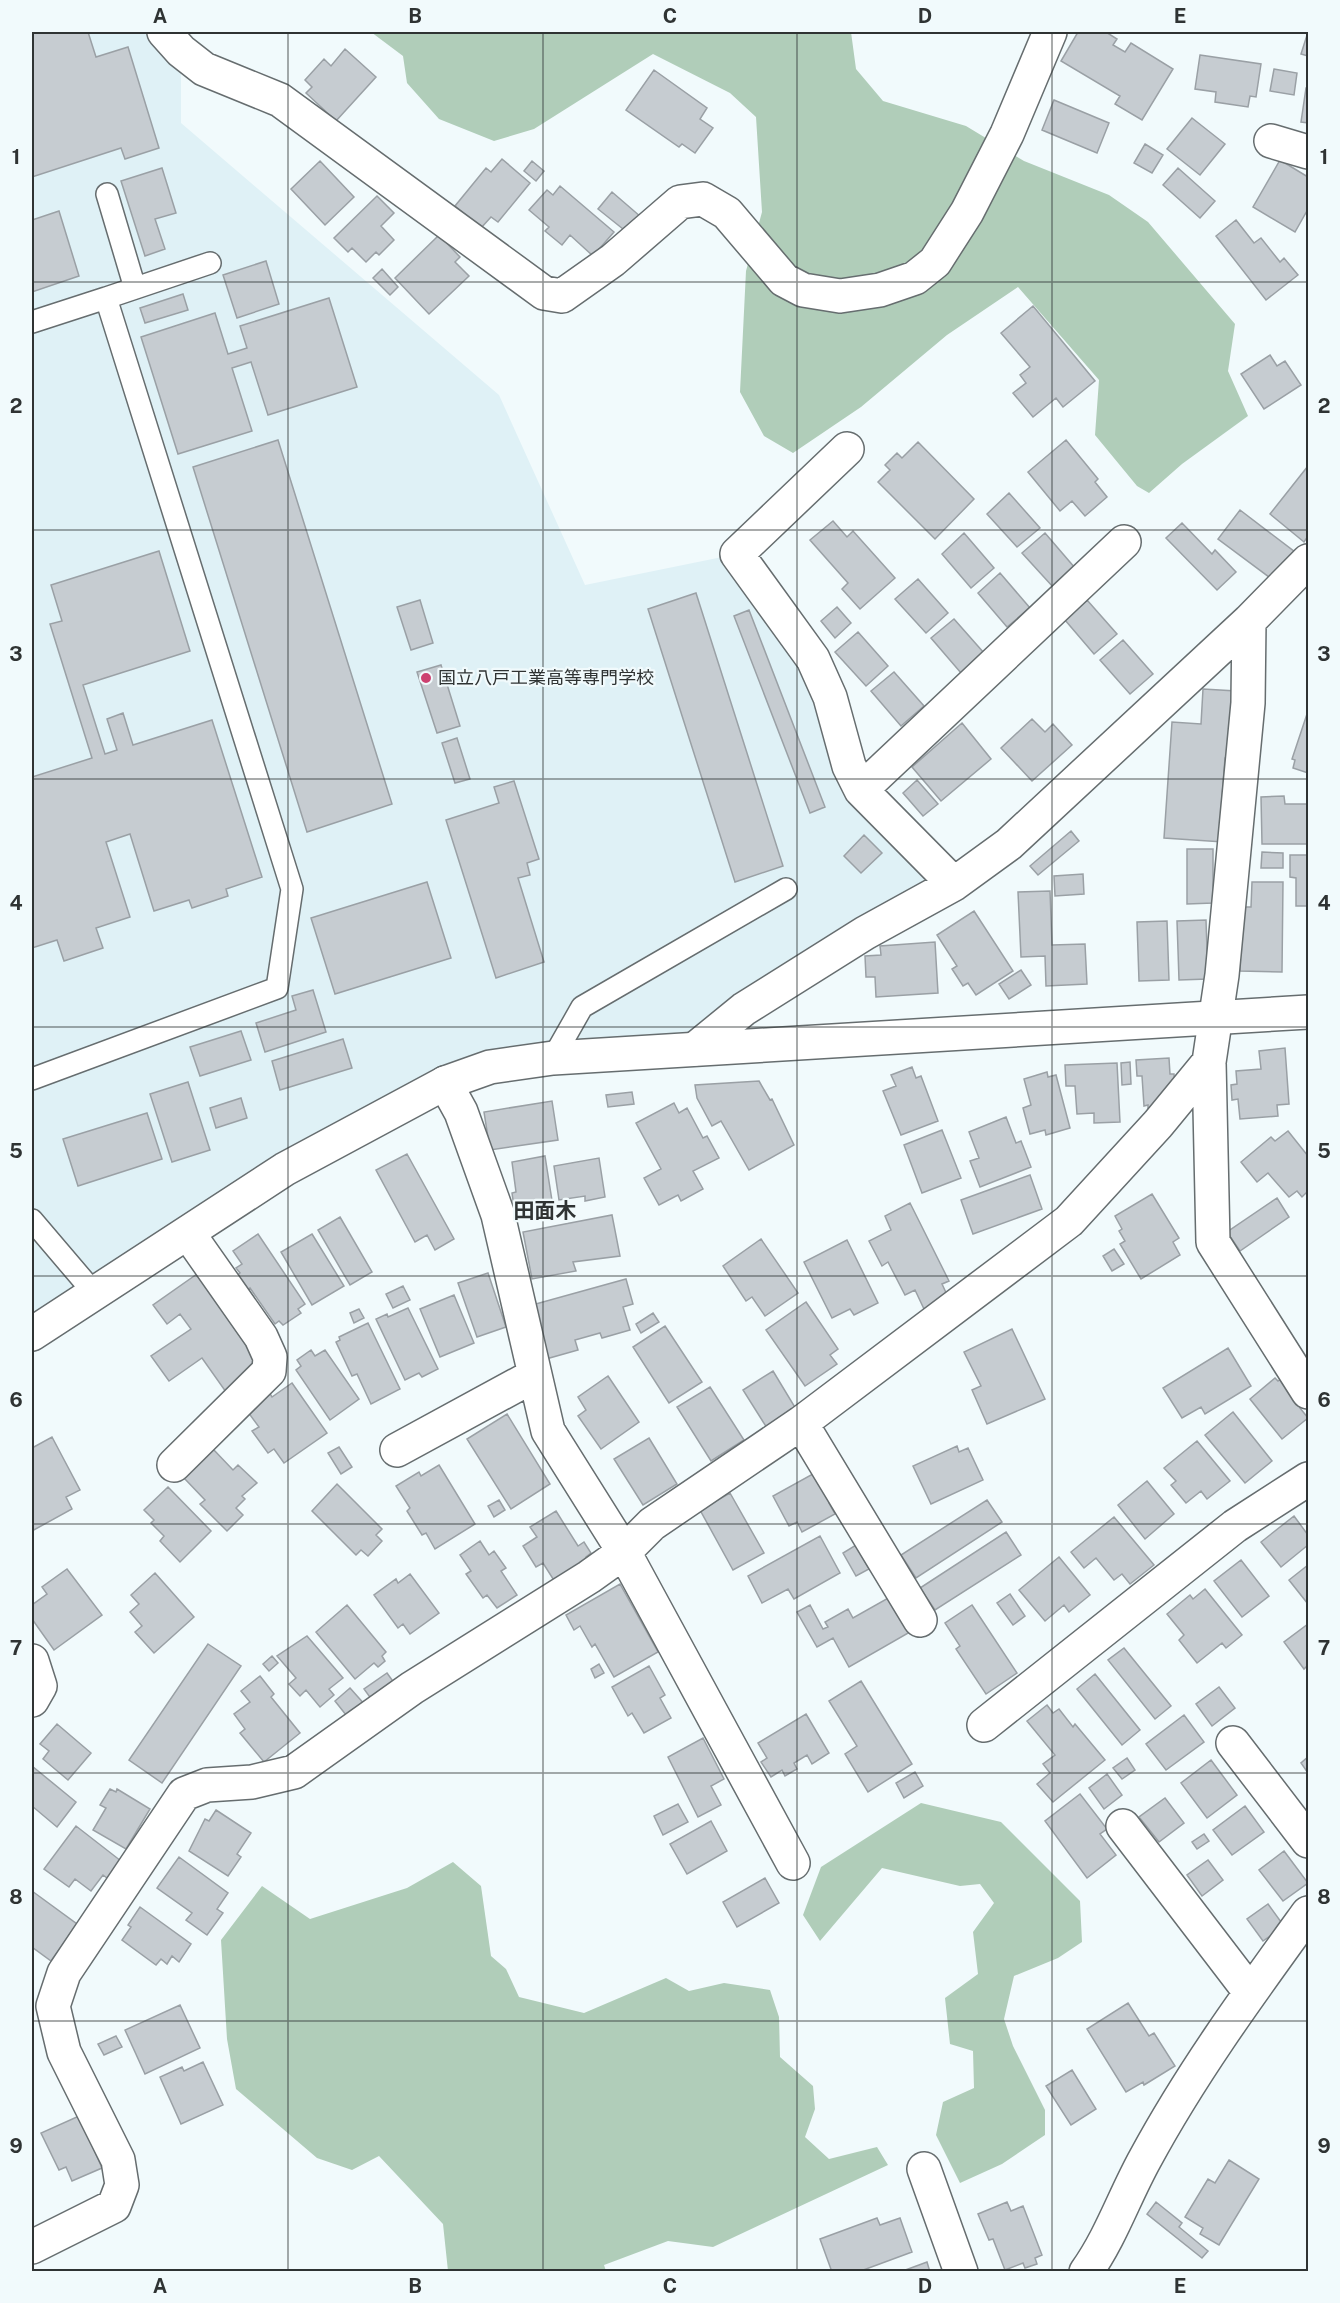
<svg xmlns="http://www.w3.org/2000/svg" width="1340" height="2303" font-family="'Public Sans','Noto Sans JP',sans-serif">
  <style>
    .built { fill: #dff1f6 }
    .green { fill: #b0cdb9 }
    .building { fill: #c6ccd1; stroke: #9aa0a5; stroke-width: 1.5 }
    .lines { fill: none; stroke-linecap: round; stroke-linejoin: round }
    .service-casing { stroke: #666d6f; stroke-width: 24 }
    .minor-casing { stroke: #666d6f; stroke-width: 36 }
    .tertiary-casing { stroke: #666d6f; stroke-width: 36 }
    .service { stroke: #fff; stroke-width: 21 }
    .minor { stroke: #fff; stroke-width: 33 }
    .tertiary { stroke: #fff; stroke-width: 33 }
    .grid { fill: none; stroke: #2f3333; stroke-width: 1.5; stroke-opacity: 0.55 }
    .poi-dot { fill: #cd4170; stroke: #f1fafc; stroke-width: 2 }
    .labels { text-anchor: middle; stroke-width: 4.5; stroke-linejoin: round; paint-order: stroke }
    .poi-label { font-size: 18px; fill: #2f3333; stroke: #f1fafc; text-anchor: start }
    .quarter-label { font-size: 21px; font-weight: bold; fill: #2f3333; stroke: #f1fafc }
    .neatline { fill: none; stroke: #2f3333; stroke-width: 2 }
    .grid-label { font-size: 20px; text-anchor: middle; font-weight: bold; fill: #2f3333 }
  </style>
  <rect width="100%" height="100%" fill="#f1fafc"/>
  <!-- built -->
  <path class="built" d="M32,32H164L181,51V123L499,395L585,585L737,554L813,659L849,766L954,884L695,1049L490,1067L32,1334Z"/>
  <!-- green -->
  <path class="green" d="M371,32H851L856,69L883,101L966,126L1024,161L1109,195L1148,222L1235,324L1228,371L1248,416L1182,464L1149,493L1137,486L1095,435L1099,380L1018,287L947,335L861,407L793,453L764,436L740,392L746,271L762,212L756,117L730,93L653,54L534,129L494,141L439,119L407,83L403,56Z
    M921,1803L1001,1822L1080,1901L1082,1942L1058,1958L1014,1976L1004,2019L1013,2046L1045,2110V2135L1002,2164L960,2183L936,2135L943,2102L974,2088L973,2051L950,2044L945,1998L978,1974L973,1932L994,1903L980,1884L960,1886L882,1868L820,1941L803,1915L821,1867Z
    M453,1862L481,1886L491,1956L506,1969L519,1997L584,2013L666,1978L689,1991L724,1983L770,1990L779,2017L780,2057L813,2086L815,2109L805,2137L829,2159L877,2147L888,2165L713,2247L668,2241L604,2265L606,2271H448L443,2224L379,2156L352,2170L317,2158L236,2089L227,2039L221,1940L262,1886L310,1919L407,1888Z"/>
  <!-- building -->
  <path class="building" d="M32,32H88L96,57L128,47L159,148L125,159L121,148L32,177Z
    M1078,32H1106L1117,39L1113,45L1125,52L1131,43L1173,69L1142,120L1115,104L1120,96L1061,61Z
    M1308,32V56L1301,54Z
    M345,49L376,77L336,121L306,93L312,87L305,80L324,59L331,66Z
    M1200,55L1261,64L1256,97L1250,96L1248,107L1215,102L1216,92L1195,89Z
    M1274,69L1297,73L1294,95L1270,91Z
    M654,70L707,108L700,119L713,128L695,153L682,144L679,147L626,110Z
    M1306,88H1308V123L1301,122Z
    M1054,100L1109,123L1097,153L1042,130Z
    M1192,118L1225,144L1200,175L1167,149Z
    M1145,144L1163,155L1152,173L1134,163Z
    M502,159L530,183L498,222L491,217L481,228L455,206L486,168L491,172Z
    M1280,160L1308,177V209L1295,232L1253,207Z
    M320,161L354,197L325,225L291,189Z
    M532,161L544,171L536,181L524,171Z
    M162,168L176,213L155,219L165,249L145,256L121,181Z
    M1178,168L1215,201L1200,218L1163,185Z
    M560,186L614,232L593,256L570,235L562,245L545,231L549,227L529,210L547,190L553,195Z
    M612,192L641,217L628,233L598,209Z
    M377,196L394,213L381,226L394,240L379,255L376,252L366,262L352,248L348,252L334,238Z
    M59,211L79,276L32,292V220Z
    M1236,220L1254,243L1261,238L1280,262L1284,258L1298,275L1266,300L1216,236Z
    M439,235L460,257L455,262L469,276L429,314L395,278Z
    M266,261L279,304L237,318L223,275Z
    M382,269L398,287L390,295L373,278Z
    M183,294L188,310L145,323L140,308Z
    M329,298L357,387L268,415L251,362L232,368L252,431L178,454L141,337L215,313L228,354L247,348L240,326Z
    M1033,306L1095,381L1063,407L1056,398L1033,417L1013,393L1026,383L1020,375L1030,367L1001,333Z
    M1270,355L1277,366L1285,361L1301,385L1264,409L1241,374Z
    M278,440L392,804L307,832L193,467Z
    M1066,440L1098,479L1095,482L1107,497L1085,516L1072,501L1060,511L1028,472Z
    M918,442L974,499L935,539L878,482L890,470L885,465L897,453L902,458Z
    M1308,466V536L1304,542L1270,514Z
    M1009,493L1040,528L1017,547L987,514Z
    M1240,510L1295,552L1273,580L1218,539Z
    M833,521L847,537L853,531L895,578L860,609L842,589L848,583L810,540Z
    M1182,523L1212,554L1215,550L1236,572L1217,590L1166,538Z
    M964,533L994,568L971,588L942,554Z
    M1045,533L1075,568L1053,587L1022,553Z
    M159,551L190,651L83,685L105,754L117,750L107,719L123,713L133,745L212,720L262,877L226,889L228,896L192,908L189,900L154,911L130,834L106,842L130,917L96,928L103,948L64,961L57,940L32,948V777L92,758L50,624L62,621L51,585Z
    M1000,573L1030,608L1007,627L978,593Z
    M918,579L948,613L926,633L895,599Z
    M696,593L783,866L735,882L648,609Z
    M420,600L433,643L411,650L397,607Z
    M1087,600L1117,634L1094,654L1065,620Z
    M837,607L851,623L835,638L821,621Z
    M749,610L825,807L810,813L734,616Z
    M954,619L984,653L961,673L931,638Z
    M858,632L888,666L866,686L835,652Z
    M1123,640L1153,674L1130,694L1100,660Z
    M441,665L460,726L437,733L417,672Z
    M894,672L924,706L901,726L871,691Z
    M1203,689L1236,691L1232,758H1225L1221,811L1223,842L1164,838L1172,722L1201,724Z
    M1308,711V773L1293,768L1295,760L1292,759Z
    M1032,719L1045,732L1053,724L1072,745L1032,781L1001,748Z
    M962,723L991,759L941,801L912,767Z
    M457,738L470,779L455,783L442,743Z
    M917,780L938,804L923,816L903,793Z
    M514,781L539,859L527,863L530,875L518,878L544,962L496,978L446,820L499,803L494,787Z
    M1284,796L1285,804H1308V844H1262L1261,797Z
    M1071,831L1079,841L1038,875L1030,866Z
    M864,835L882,853L861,873L844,856Z
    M1187,849H1213V903L1187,904Z
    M1262,852L1283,853V868H1261Z
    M1290,855H1308V906H1296V878L1290,877Z
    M1083,874L1084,894L1055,896L1054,876Z
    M427,882L451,958L335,994L311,918Z
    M1252,882H1283L1282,972L1240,971L1241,907H1251Z
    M1050,891L1052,945L1085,944L1087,984L1046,986L1045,956L1021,957L1018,892Z
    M974,911L1013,971L976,995L968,983L963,986L952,969L957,966L937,935Z
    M1206,920L1208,979L1179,980L1177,921Z
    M1167,921L1169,980L1139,981L1137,922Z
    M935,942L938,993L876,997L875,977H866L865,956L881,955L880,946Z
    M1021,970L1031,985L1009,999L999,984Z
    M313,990L326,1032L265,1052L256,1023L296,1010L292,996Z
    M241,1031L251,1060L200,1076L190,1047Z
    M343,1039L352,1068L280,1090L272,1061Z
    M1285,1048L1289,1104L1277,1105L1278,1116L1240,1119L1238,1099L1232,1100L1231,1085L1237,1084L1236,1071L1261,1069L1259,1051Z
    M1169,1058L1170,1074H1174L1175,1093L1148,1112V1105L1144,1106L1142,1076H1137L1136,1060Z
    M1130,1062L1131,1084L1122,1085L1121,1063Z
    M1117,1063L1120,1122L1094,1123V1113L1077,1114L1075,1086H1066L1065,1065Z
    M912,1067L916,1078L921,1076L938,1121L901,1135L883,1091L896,1086L891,1075Z
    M1047,1072L1048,1077L1056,1075L1070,1128L1046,1135L1045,1130L1030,1134L1023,1108L1031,1105L1024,1079Z
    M759,1081L770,1100L772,1099L794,1145L749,1170L721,1121L712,1126L697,1098L695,1085Z
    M188,1082L210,1150L172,1162L150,1094Z
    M632,1092L634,1104L608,1107L606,1095Z
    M241,1098L247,1118L216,1128L210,1108Z
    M552,1101L558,1140L490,1150L484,1112Z
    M674,1103L679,1113L687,1108L703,1138L707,1136L719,1158L693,1171L703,1189L681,1201L678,1195L659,1205L644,1178L661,1169L636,1123Z
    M147,1113L162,1159L78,1186L63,1139Z
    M1006,1117L1016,1143L1021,1141L1031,1167L980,1187L970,1161L979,1158L969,1132Z
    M942,1130L961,1178L922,1193L904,1145Z
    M1288,1131L1308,1156V1191L1302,1197L1297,1191L1289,1197L1268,1173L1257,1182L1241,1162L1271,1137L1275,1141Z
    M407,1154L454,1239L435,1250L427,1235L415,1242L376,1170Z
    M545,1156L553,1207L515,1213L512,1193L516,1192L512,1162Z
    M599,1158L605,1197L585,1201V1196L559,1200L554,1166Z
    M1030,1175L1042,1209L973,1234L961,1200Z
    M1152,1194L1179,1238L1173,1242L1180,1255L1141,1279L1120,1244L1125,1241L1119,1231L1122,1229L1115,1216Z
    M1277,1198L1289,1217L1240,1251L1227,1232Z
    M910,1203L949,1281L942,1284L948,1297L924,1309L915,1290L905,1295L888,1262L882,1266L869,1241L891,1230L885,1216Z
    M612,1215L620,1256L573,1262L576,1271L532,1279L523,1232Z
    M340,1217L372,1272L350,1285L318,1230Z
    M258,1234L305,1304L298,1309L301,1313L283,1325L279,1321L275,1324L250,1288L246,1292L235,1277L240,1273L236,1268L242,1264L233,1251Z
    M312,1234L344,1286L312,1305L281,1252Z
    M761,1239L798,1293L765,1316L752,1297L746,1301L723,1266Z
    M847,1240L878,1303L854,1315L850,1309L832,1318L804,1262Z
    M1114,1249L1124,1264L1112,1271L1103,1256Z
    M488,1273L506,1327L477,1337L458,1283Z
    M197,1274L261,1367L226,1392L202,1358L169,1381L151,1356L191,1329L180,1314L167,1324L153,1305Z
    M626,1279L633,1304L623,1307L630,1330L602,1338L600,1333L575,1340L578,1350L546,1359L532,1305Z
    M403,1286L410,1300L393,1308L386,1294Z
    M454,1295L474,1343L440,1357L420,1309Z
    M806,1302L838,1349L830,1355L837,1364L805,1386L766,1330Z
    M408,1308L438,1369L422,1377L419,1373L405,1380L376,1319L387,1314L388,1317Z
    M359,1309L364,1318L354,1323L350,1313Z
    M653,1313L659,1322L641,1333L636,1324Z
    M368,1323L400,1389L371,1404L357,1374L352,1376L336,1342L340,1340L339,1337Z
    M665,1326L702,1382L669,1403L633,1347Z
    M1012,1329L1045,1399L987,1424L972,1390L981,1386L964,1352Z
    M1228,1348L1251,1386L1205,1414L1201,1407L1182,1418L1163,1388Z
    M311,1350L315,1356L325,1350L359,1399L330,1420L296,1370L301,1366L297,1360Z
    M773,1371L796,1409L767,1428L743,1390Z
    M608,1376L639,1422L601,1449L578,1416L586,1410L578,1397Z
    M1285,1376L1306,1402L1300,1408L1308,1418L1282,1439L1250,1399L1275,1378L1278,1381Z
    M292,1383L327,1433L284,1463L274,1449L268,1453L252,1431L259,1427L245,1408L269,1392L272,1397Z
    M710,1387L744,1440L711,1461L677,1407Z
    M1233,1412L1272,1461L1245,1483L1205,1435Z
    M507,1414L550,1484L511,1509L467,1439Z
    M52,1437L80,1490L66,1497L72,1509L32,1531V1448Z
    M649,1438L677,1484L643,1505L614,1459Z
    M1197,1441L1230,1481L1207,1499L1201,1491L1186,1503L1171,1485L1176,1481L1164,1468Z
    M957,1446L959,1452L968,1448L983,1480L931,1504L913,1466Z
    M339,1447L352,1467L341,1474L328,1453Z
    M213,1449L233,1470L238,1465L257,1483L242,1496L245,1499L236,1508L243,1515L227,1531L200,1504L205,1500L184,1478Z
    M439,1465L475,1524L435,1549L426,1533L422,1535L407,1511L410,1508L396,1486L419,1472L421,1476Z
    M820,1470L836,1499L829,1503L835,1514L802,1532L797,1522L789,1526L773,1496Z
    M1147,1481L1174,1514L1145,1539L1118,1505Z
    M337,1484L382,1529L376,1535L382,1541L368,1556L361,1550L356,1555L312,1511Z
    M168,1487L211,1531L180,1562L160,1541L164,1536L151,1523L154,1520L144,1510Z
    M730,1493L764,1553L733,1570L700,1510Z
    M499,1500L505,1510L494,1517L488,1506Z
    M987,1500L1002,1522L916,1578L901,1555Z
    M556,1511L578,1546L584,1542L591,1553L586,1557L588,1561L555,1582L543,1563L536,1567L523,1546L537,1537L530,1527Z
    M1294,1516L1308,1535V1545L1281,1567L1261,1542Z
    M1114,1517L1154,1565L1130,1584L1122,1574L1114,1580L1096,1558L1084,1568L1071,1552Z
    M1006,1532L1021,1555L935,1610L920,1588Z
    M820,1536L840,1573L794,1599L788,1589L762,1603L748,1576Z
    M480,1541L489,1555L494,1551L506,1568L501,1571L517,1595L497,1608L487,1595L483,1598L466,1574L471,1571L460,1555Z
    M856,1545L869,1569L856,1576L843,1553Z
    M1059,1557L1090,1595L1069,1612L1064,1605L1045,1621L1019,1590Z
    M1241,1560L1269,1596L1242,1617L1214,1581Z
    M1308,1565V1604L1289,1580Z
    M67,1569L102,1615L54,1650L32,1619V1605L47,1594L42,1587Z
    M155,1573L194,1617L154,1653L135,1632L142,1626L130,1612L139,1604L131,1595Z
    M410,1574L439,1613L410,1634L403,1624L398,1628L374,1595L396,1579L398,1583Z
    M620,1584L658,1652L614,1677L595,1644L592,1647L580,1626L574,1630L566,1615Z
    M1205,1589L1242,1635L1226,1648L1222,1643L1197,1663L1179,1640L1184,1635L1167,1614L1190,1595L1193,1599Z
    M1010,1594L1025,1616L1013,1625L997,1603Z
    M890,1597L910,1632L849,1667L833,1638L817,1647L797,1612L810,1605L823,1629L828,1627L825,1622L848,1609L853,1618Z
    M347,1605L386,1652L382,1656L385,1661L378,1667L374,1663L355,1679L316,1632Z
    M972,1605L1017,1673L986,1694L956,1649L960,1646L945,1623Z
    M1308,1624V1665L1304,1669L1284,1642Z
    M307,1636L343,1678L329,1689L334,1695L320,1707L306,1690L300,1696L289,1684L296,1678L277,1656Z
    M208,1644L241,1666L162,1783L129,1760Z
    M1124,1648L1171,1706L1155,1719L1108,1660Z
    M272,1656L278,1663L269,1671L263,1664Z
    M599,1664L604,1673L595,1678L591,1669Z
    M649,1666L665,1695L660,1698L671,1718L644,1733L632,1713L628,1716L612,1687Z
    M387,1673L395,1684L372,1700L364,1689Z
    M1095,1674L1140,1730L1122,1745L1077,1689Z
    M260,1676L274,1694L271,1697L300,1733L264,1762L240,1733L245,1729L234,1714L250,1702L241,1691Z
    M861,1681L912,1764L868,1792L845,1754L857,1746L829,1701Z
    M1219,1687L1235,1708L1212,1726L1196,1704Z
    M350,1688L366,1706L350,1720L335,1701Z
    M1047,1705L1053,1713L1059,1709L1073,1727L1075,1724L1105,1760L1053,1802L1037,1784L1050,1773L1043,1764L1055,1755L1027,1721Z
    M806,1714L829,1753L812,1764L807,1755L794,1763L797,1769L785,1776L782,1770L771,1777L761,1762L767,1758L758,1743Z
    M1184,1715L1204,1742L1166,1770L1146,1744Z
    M57,1724L91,1753L68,1780L43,1759L49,1751L40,1744Z
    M703,1738L724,1779L711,1786L721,1805L698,1817L668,1757Z
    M1308,1757V1773L1301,1763Z
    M1127,1758L1135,1770L1122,1779L1113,1768Z
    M1211,1760L1237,1795L1207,1818L1181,1783Z
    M32,1766L76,1802L57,1827L32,1806Z
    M915,1772L923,1786L904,1798L896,1783Z
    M1107,1774L1122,1795L1104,1809L1089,1788Z
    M110,1789L116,1792L117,1789L150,1809L126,1849L93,1830L106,1808L100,1805Z
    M1080,1794L1107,1829L1100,1834L1116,1855L1087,1878L1045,1821Z
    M1165,1798L1184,1823L1159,1842L1139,1817Z
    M678,1804L688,1822L663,1835L654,1816Z
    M1245,1806L1264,1832L1232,1855L1213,1830Z
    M216,1810L251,1833L237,1854L241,1857L228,1876L189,1851L205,1819L209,1821Z
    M711,1821L727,1851L687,1874L670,1844Z
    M76,1826L121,1861L107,1878L103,1875L91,1891L75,1879L69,1887L44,1869Z
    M1204,1834L1209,1841L1197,1849L1192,1842Z
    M1284,1851L1308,1883L1283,1901L1259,1870Z
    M179,1857L228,1893L217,1909L223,1913L207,1935L186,1920L192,1913L157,1888Z
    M1208,1860L1223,1880L1202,1896L1187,1875Z
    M765,1878L779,1903L737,1927L723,1902Z
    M32,1891L77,1924L51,1961L32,1947Z
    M1268,1904L1284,1926L1263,1941L1247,1919Z
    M140,1907L191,1944L179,1962L172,1956L167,1964L161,1959L156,1965L122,1940L131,1927L128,1925Z
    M1128,2003L1149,2036L1154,2033L1175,2066L1144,2085L1143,2082L1126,2092L1087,2029Z
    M180,2005L200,2048L145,2074L125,2030Z
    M116,2036L122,2047L104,2055L98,2044Z
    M203,2062L223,2105L181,2124L160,2077L182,2067L184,2071Z
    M1072,2070L1096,2109L1071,2125L1046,2086Z
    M79,2116L102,2168L72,2181L66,2167L59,2170L41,2133Z
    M1229,2160L1259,2179L1219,2245L1200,2234L1203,2228L1185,2217L1208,2179L1215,2183Z
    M1007,2202L1011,2211L1023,2206L1042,2255L1035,2258L1037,2264L1025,2268L1023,2263L1005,2270L993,2239L989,2240L978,2214Z
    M1156,2202L1182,2223L1179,2227L1208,2251L1202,2258L1147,2214Z
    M877,2218L880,2225L900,2218L912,2252L858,2272H832L820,2239Z
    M927,2262L930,2272H900Z"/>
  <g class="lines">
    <!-- service casing -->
    <g class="service-casing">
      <path id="service" d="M107,194L135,288
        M106,298L210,263
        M32,322L106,298L292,889L277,988L32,1079
        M553,1058L582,1007L786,889
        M32,1220L95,1294"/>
    </g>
    <!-- minor casing -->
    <g class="minor-casing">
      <path id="minor" d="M164,32L181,51L204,69L280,100L544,293L562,296L613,260L680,202L703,199L727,213L784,280L803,290L840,296L880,290L915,278L935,262L967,212L1007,134L1050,32
        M1271,141L1308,152
        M847,449L737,554L813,659L830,697L849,766L861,790L954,884
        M1249,621L1248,703L1222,975L1209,1062L1213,1242L1308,1392
        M861,790L1124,542
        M695,1049L744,1009L865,933L954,884L1009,844L1249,621L1308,561
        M445,1083L461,1112L498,1215L548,1431L624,1552L793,1863
        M801,1423L920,1620
        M397,1450L535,1375
        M174,1465L269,1371L270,1357L261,1337L188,1233
        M32,1661L40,1686L32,1700
        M984,1725L1235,1526L1308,1479
        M1233,1743L1308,1841
        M1123,1826L1250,1992
        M924,2169L961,2272
        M32,2247L114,2206L122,2185L118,2160L64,2052L53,2006L64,1973L184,1794L207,1785L252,1782L294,1772L412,1688L589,1577L624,1552L652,1524L801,1423L1069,1221L1158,1124L1209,1062
        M1086,2272C1111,2237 1124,2197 1145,2159C1192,2072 1250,1993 1308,1913"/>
    </g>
    <!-- tertiary casing -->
    <g class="tertiary-casing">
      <path id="tertiary" d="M32,1334L285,1169L445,1083L490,1067L553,1058L1308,1012"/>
    </g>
    <!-- service -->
    <use href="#service" class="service"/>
    <!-- minor -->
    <use href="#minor" class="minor"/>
    <!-- tertiary -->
    <use href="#tertiary" class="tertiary"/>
  </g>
  <!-- grid -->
  <path class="grid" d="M288,32V2272M543,32V2272M797,32V2272M1052,32V2272M32,282H1308M32,530H1308M32,779H1308M32,1027H1308M32,1276H1308M32,1524H1308M32,1773H1308M32,2021H1308"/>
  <!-- markers -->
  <circle class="poi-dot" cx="426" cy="678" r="6"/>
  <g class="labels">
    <!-- poi labels -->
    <g class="poi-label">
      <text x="438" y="684">国立八戸工業高等専門学校</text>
    </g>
    <!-- quarter labels -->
    <g class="quarter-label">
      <text x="545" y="1218">田面木</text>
    </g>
  </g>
  <!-- border -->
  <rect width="1340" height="2303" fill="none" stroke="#f1fafc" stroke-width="66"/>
  <rect x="33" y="33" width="1274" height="2237" class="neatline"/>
  <g class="grid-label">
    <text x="160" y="23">A</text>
    <text x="415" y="23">B</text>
    <text x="670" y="23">C</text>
    <text x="925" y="23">D</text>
    <text x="1180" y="23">E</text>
    <text x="16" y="164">1</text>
    <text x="1324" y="164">1</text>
    <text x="16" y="413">2</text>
    <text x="1324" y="413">2</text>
    <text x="16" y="661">3</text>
    <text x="1324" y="661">3</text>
    <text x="16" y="910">4</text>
    <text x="1324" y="910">4</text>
    <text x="16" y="1158">5</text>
    <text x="1324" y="1158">5</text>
    <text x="16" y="1407">6</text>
    <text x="1324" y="1407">6</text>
    <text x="16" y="1655">7</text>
    <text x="1324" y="1655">7</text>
    <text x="16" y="1904">8</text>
    <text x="1324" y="1904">8</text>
    <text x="16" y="2153">9</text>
    <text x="1324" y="2153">9</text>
    <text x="160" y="2293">A</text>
    <text x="415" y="2293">B</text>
    <text x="670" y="2293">C</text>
    <text x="925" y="2293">D</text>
    <text x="1180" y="2293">E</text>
  </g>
</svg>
